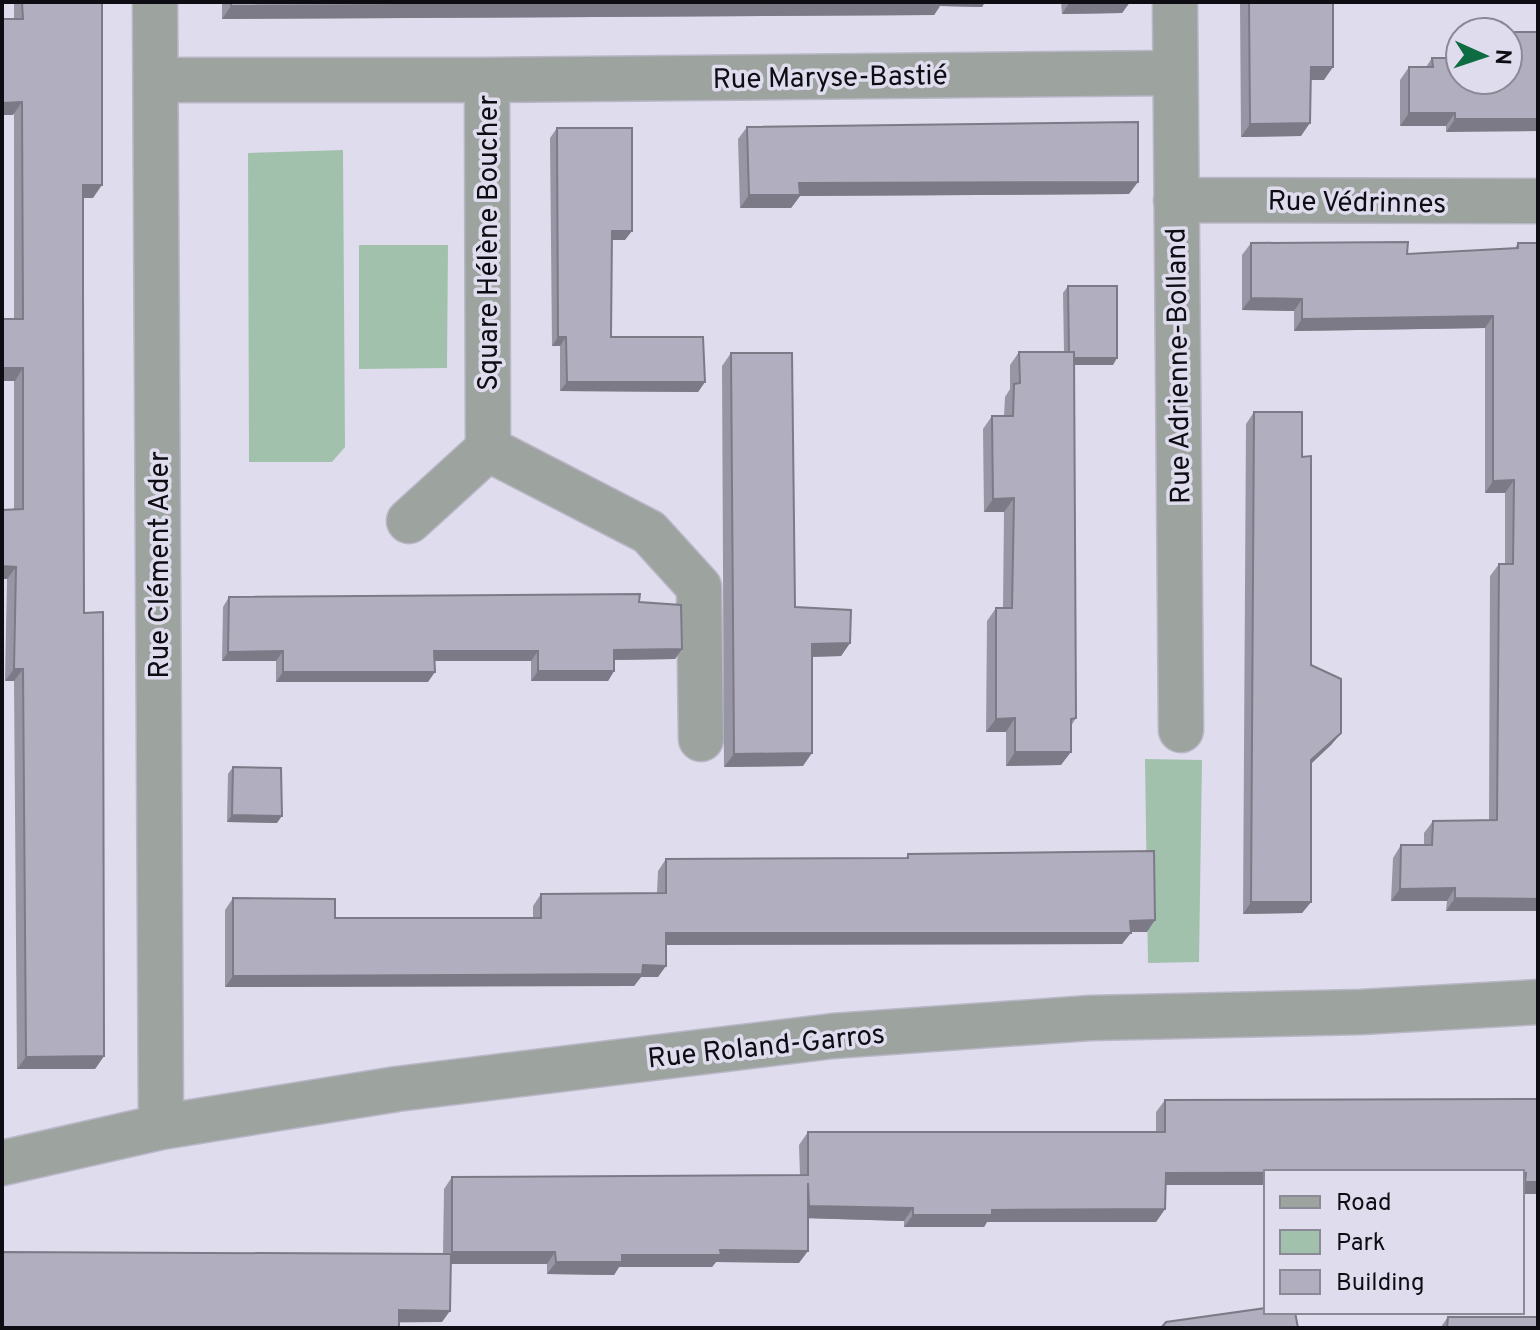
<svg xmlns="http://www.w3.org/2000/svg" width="1540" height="1330" font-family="Overpass,sans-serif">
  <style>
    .green { fill: #a2c1ad }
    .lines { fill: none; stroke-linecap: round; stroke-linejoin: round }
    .minor-casing { stroke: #b9b7c7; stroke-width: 47 }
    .minor { stroke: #9da49f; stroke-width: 44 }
    .wall { fill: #9896a4 }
    .shaded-wall { fill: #7c7a86 }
    .building { fill: #b1afbf; stroke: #7c7a86; stroke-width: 2 }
    .labels { text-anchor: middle; stroke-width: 7; stroke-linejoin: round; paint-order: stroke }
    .street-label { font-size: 28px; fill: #0e0d13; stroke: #dfdcee }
  </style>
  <rect width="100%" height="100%" fill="#dfdcee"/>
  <!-- green -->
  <path class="green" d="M343,150L345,447L332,462H249L248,153Z
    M359,245H448L447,368L359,369Z
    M1145,759L1202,760L1199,962L1148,963Z"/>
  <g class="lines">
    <!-- minor casing -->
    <g class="minor-casing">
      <path id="minor" d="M155,2L161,1127
        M1175,2L1181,730
        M156,80H487L488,449
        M487,80L1173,73
        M1176,200L1538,201
        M409,521L488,449L649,532L699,587L701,739
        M2,1163L161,1127L397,1089L833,1036L1090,1018L1361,1012L1538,1002"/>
    </g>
    <!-- minor -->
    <use href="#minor" class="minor"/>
  </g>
  <!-- wall -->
  <path class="wall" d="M14,2H102L93,198H83L84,613L104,1056L95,1069H17L14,681H5L7,579L14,509Z
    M222,2H985L982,7L940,6L934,15L222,19Z
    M1061,2H1130L1122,13L1062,14Z
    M1240,2H1333L1324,80H1311L1301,136L1241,137Z
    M1538,32L1446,132V126H1400V80L1409,67H1426L1432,58L1460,80Z
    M747,127L1129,194L800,196L791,208H740L738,139Z
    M557,128L625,240H612L611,337L705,382L698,392L560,391V346H552L550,138Z
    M1251,243L1407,254L1515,248L1518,243L1538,911H1446L1447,901H1391L1393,858L1401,845H1424V833L1433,821L1489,820L1490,576L1499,564H1505V493H1485V328L1294,331V311L1242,310V255Z
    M1068,286L1113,365H1074L1076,718L1071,726L1061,765L1006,766V732H986L987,621L996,608H1003L1004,512H984L983,429L992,416H1004L1005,397L1010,389V365L1019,352H1064L1063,293Z
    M731,353L795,607L850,643L841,656L812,657L803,766L724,767L722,366Z
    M1254,412L1302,457L1311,665L1332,744L1311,764V902L1302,913L1243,914L1246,424Z
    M229,597L639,602L682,649L675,659L614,660V671L608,681H531V661H435L428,682H276V661H222L223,607Z
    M233,767L277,823L227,822L228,774Z
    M908,854L1147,932H1131L1122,944L666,945L658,977H641L634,986L225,987V910L233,898L335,918H533V906L541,894L657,893L658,871L666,859L906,858Z
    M1538,1099V1194H1522V1172L1266,1185H1165V1209L1156,1222H987L984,1227H904V1221L808,1218L799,1263L716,1262L712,1267H619L614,1275L547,1274V1264H451L442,1322L2,1328L443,1254L444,1189L452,1177L800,1175L799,1145L808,1132H1156V1112L1165,1100Z
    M1448,1317L1538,1328H1440Z"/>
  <!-- shaded-wall -->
  <path class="shaded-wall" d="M985,2L982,7L940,6L934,15L222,19L231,6Z
    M1070,2H1130L1122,13L1062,14Z
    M1311,67H1333L1324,80H1301Z
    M22,102L13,115H2V103Z
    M1409,113H1455L1446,126H1400Z
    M1455,119H1538V131L1446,132Z
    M1310,123L1301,136L1241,137L1250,124Z
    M1138,182L1129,194L800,196L791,208H740L749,195L799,183Z
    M83,185H102L93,198H74Z
    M612,231H632L625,240H606Z
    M1251,298L1302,299L1294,311L1242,310Z
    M1493,316L1485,328L1294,331L1302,319Z
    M558,337H566L560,346H552Z
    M1069,358H1117L1113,365H1064Z
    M2,368H23L15,381H2Z
    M567,382H705L698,392L560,391Z
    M1514,480L1505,493H1485L1493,481Z
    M1014,498L1004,512H984L993,499Z
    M2,566L16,567L7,579H2Z
    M850,643L841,656L803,657L812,644Z
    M682,649L675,659L607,660L614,650Z
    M283,651L276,661H222L228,652Z
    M434,651H538L531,661H428Z
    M14,669H23L14,681H5Z
    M538,671H614L608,681H531Z
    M283,672H435L428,682H276Z
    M1015,718L1006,732H986L996,719Z
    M1341,733L1332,744L1303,771L1311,760Z
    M1015,752H1071L1061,765L1006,766Z
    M812,753L803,766L724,767L734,754Z
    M232,815L282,816L277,823L227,822Z
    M1455,888L1447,901H1391L1400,889Z
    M1455,898L1538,899V911H1446Z
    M1251,902H1311L1302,913L1243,914Z
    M1155,920L1147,932H1122L1130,921Z
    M666,933H1131L1122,944L658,945Z
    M643,965L666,966L658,977H641L634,986L225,987L233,976Z
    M104,1056L95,1069H17L26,1057Z
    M1166,1173H1266V1185H1157Z
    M1525,1182H1538V1194H1522V1187Z
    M809,1206L913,1208L904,1221L800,1218Z
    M1165,1209L1156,1222H987L984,1227H904L913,1215L992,1210Z
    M720,1250L808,1251L799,1263L716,1262L712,1267H619L614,1275L547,1274L556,1262L622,1255Z
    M452,1252H555L547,1264H443Z
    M399,1310L450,1311L442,1322H391Z"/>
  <!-- building -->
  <path class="building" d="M22,2H102V185H83V289L84,613L103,612L104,1056L26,1057L23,669H14L16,567L2,566V510L23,509V368H2V319H23L22,102L2,103V19H23Z
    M231,2H930L231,6Z
    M1249,2H1333V67H1311L1310,123L1250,124Z
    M1508,32H1538V119H1455V113H1409V67H1433L1432,58H1460V80H1508Z
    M1138,122V182L799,183L800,195H749L747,127Z
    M557,128H632V231H612L611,337H703L705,382H567L566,337H558Z
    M1408,242L1407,254L1518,248V243H1538V899L1455,898V888L1400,889L1401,845H1432L1433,821L1497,820L1499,564H1513L1514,480L1493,481V316L1302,319V299L1251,298V243Z
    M1068,286H1117V358H1074V352H1069Z
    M1019,352H1074L1076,718L1071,719V752H1015V718L996,719V608H1012L1014,498L993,499L992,416H1013L1014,384L1020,383Z
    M731,353H792L795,607L851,610L850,643L812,644V753L734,754Z
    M1254,412H1302V457L1311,456V665L1341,679V733L1311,760V902H1251Z
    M640,594L639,602L681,605L682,649L614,650V671H538V651H434L435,672H283V651L228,652L229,597Z
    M233,767L281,768L282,816L232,815Z
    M1154,851L1155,920L1130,921L1131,933H666V966L643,965L642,974L233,976V898L335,899V918H541V894L666,893V859L908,858V854Z
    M1538,1099V1182H1525L1526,1173L1522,1172L1166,1173L1165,1209L992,1210V1215H913V1208L809,1206L808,1183V1251L720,1250L721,1255H622V1262H556L555,1252H452V1177L808,1175V1132H1165V1100Z
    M2,1252L451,1254L450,1311L399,1310V1328H2Z
    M1266,1308V1312H1295L1298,1328H1161L1166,1322Z
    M1448,1317H1538V1328H1447Z"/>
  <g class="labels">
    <!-- street labels -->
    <g class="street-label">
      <text transform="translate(830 76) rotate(-1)" y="10">Rue Maryse-Bastié</text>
      <text transform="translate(1357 201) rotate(1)" y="10">Rue Védrinnes</text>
      <text transform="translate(487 243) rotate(-90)" y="10">Square Hélène Boucher</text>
      <text transform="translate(1177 366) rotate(-91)" y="10">Rue Adrienne-Bolland</text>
      <text transform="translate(158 565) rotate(-90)" y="10">Rue Clément Ader</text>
      <text transform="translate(766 1045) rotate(-6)" y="10">Rue Roland-Garros</text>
    </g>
  </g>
  <!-- border -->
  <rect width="1540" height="1330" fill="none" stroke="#0e0d13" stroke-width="8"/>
  <!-- legend -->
  <rect x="1264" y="1170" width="260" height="144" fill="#dfdcee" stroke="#8b8996" stroke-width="2"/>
  <rect x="1280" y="1196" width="40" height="12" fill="#9da49f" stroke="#8b8996" stroke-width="2"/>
  <text x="1336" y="1210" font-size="24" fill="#0e0d13">Road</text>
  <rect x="1280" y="1230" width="40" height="24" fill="#a2c1ad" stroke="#8b8996" stroke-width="2"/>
  <text x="1336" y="1250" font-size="24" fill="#0e0d13">Park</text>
  <rect x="1280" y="1270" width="40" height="24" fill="#b1afbf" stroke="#8b8996" stroke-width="2"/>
  <text x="1336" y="1290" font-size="24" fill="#0e0d13">Building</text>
  <!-- north arrow -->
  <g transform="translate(1484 56) rotate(93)"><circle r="38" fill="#dfdcee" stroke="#8b8996" stroke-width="2"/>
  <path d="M0-6L14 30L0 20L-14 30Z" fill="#0d6c41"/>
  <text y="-12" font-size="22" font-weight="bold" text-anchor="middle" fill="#0e0d13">N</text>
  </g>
</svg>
